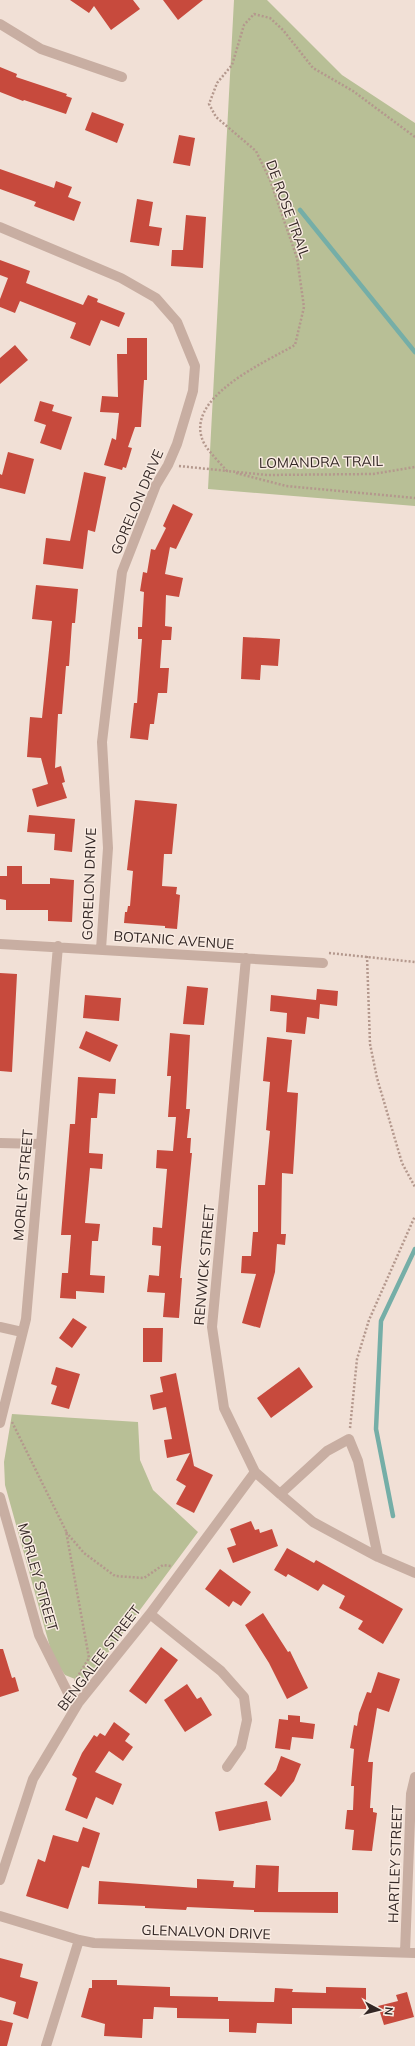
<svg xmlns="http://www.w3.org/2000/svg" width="415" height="2046" font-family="Mulish,sans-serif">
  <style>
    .green { fill: #b8bf96 }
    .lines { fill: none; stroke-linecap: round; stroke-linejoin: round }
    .stream { stroke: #75aea7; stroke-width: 4.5 }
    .building { fill: #c74a3d }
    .path { stroke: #b4988d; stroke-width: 2.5; stroke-dasharray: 2 2; stroke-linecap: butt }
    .minor { stroke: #c8aea2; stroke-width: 10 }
    .labels { text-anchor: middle; stroke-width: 3; stroke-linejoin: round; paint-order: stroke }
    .street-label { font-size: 14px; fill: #332725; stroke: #f9ebe2 }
  </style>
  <rect width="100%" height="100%" fill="#f1e0d6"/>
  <!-- green -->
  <path class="green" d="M234,0H267L342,75L415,123V506L208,489Z
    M12,1414L138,1422L140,1460L153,1490L198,1532L93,1673L80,1681L65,1675L53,1658L5,1485L4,1462Z"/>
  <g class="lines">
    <!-- stream -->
    <path class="stream" d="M300,210L415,352
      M393,1516L376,1429L381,1321L415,1249"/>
  </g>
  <!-- building -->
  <path class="building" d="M70,0H133L140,9L111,30L94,6L89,13Z
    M163,0H203L178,20Z
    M0,67L17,74L16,77L67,94L66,96L72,98L66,114L24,100L23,101L0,92Z
    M92,112L124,124L117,143L85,130Z
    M179,135L195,138L190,166L173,163Z
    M0,169L54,188L56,181L72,187L68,197L81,202L74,221L34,206L36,202L0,189Z
    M137,199L153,202L149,226L162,228L159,246L130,242Z
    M186,215L206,217L203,268L171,266L172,250H183Z
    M0,260L30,271L26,283L83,305L88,295L98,299L97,302L125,313L119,327L101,320L90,346L70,338L76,323L20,301L15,313L0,307V299L8,278L0,275Z
    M127,338H147V380H144L141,427H135L128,447L132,448L126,468L123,467L122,470L104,465L112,438L116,440L119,413L100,412L102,396L118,397L117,354H127Z
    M15,345L28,360L0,384V358Z
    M40,401L54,405L52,411L72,417L61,450L40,443L46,425L34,421Z
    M8,452L34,459L25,494L0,488V474L2,475Z
    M84,472L106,477L95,532L88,530L83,569L43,564L46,538L70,541Z
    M173,504L193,514L176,549L170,547L165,574L183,578L179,597L166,595L165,626L172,627L171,640H162L160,668H169L167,693H158L154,724H150L148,740L130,738L134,703H137L142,639H138V627H142L144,592L140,591L143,572L147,573L151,549L155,550L166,528L163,526Z
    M36,585L78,589L75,623H72L69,666H66L62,714H58L55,768L61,766L65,782L62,783L67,798L37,807L32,789L48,784L41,758L27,757L30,717L42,718L52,621L32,619Z
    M243,637L280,639L278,666L261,665L260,680L241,679Z
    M135,800L177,804L172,854H164L162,886L177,887L176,894L180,895L177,929L165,928V926L124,923L125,912H127L128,906H130L133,871L127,870Z
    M29,815L75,819L72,852L54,850L55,834L27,832Z
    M7,866H22V884H50V878L74,880L72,922L48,921V910H6V900L0,899V876H7Z
    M0,973L17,974L12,1072L0,1071Z
    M187,986L208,988L204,1025L183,1024Z
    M317,989L338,991L337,1006L320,1004L319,1019L307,1017L305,1034L286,1032L287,1013L270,1011L271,995L316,1000Z
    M85,995L121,998L119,1021L83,1018Z
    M86,1031L118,1045L110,1062L79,1048Z
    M170,1033L190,1035L186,1109H190L187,1138H191L190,1153H192L180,1278H182L179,1318L163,1317L165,1293L147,1292L149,1275L159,1276L161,1246L152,1245L153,1227L162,1228L167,1169L156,1168L157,1150L173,1151L176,1117H168L171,1076H167Z
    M267,1037L292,1040L287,1092L298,1093L293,1174L282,1173L281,1234H286L285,1245L277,1244L275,1272L260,1328L242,1323L256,1274L241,1273L242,1256H251L253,1232H258V1185H265L270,1131L266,1130L270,1082L263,1081Z
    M78,1077L116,1079L115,1094L99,1093L97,1118H91L89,1153L103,1154L102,1169L90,1168L85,1223L100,1224L98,1241H92L90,1275L105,1276L104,1293L76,1291V1299L60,1298L62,1273H68L71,1235H61L70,1124H75Z
    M73,1318L87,1327L72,1348L59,1338Z
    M143,1328H163L162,1362H143Z
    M56,1367L80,1374L69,1409L51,1404L57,1386L51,1384Z
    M299,1367L313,1387L271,1418L257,1398Z
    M176,1373L194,1466L213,1475L194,1513L176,1504L186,1486L176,1480L190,1453L167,1458L164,1440L172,1439L166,1407L153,1410L150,1395L163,1392L160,1377Z
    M251,1521L255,1530L259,1529L260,1533L272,1529L278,1546L233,1563L227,1548L236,1545L230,1529Z
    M287,1548L314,1563L316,1560L403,1609L383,1644L358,1629L363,1621L339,1608L345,1596L323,1584L318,1591L288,1574L286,1577L274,1570Z
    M220,1569L251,1592L241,1606L233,1601L229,1607L205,1589Z
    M263,1613L288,1652L290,1651L308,1688L287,1699L269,1663L245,1625Z
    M161,1647L178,1660L146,1704L129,1691Z
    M0,1649H3L12,1678L15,1677L19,1691L0,1697Z
    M378,1672L400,1679L389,1712L377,1708L368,1762H373L370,1808H373V1812L377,1813L372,1851L352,1850L354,1830L345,1829L347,1810H353L354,1786H351L354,1749L350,1748L354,1725L357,1726L359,1713L367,1692L371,1693Z
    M187,1684L197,1699L201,1697L212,1715L185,1732L164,1700Z
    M288,1715L300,1716V1722L315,1724L313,1739L292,1737L290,1750L275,1748L279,1719L288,1720Z
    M114,1722L130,1734L125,1741L133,1747L123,1761L109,1751L95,1772L122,1784L113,1805L96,1797L87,1819L65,1810L77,1778L72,1775L82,1753L94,1735L97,1737L100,1733L105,1736Z
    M281,1756L301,1764L294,1781L281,1797L264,1784L276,1770Z
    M267,1801L271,1820L219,1831L215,1812Z
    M83,1827L100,1833L89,1868L82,1866L68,1909L26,1896L38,1859L45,1862L53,1835L78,1842Z
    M256,1865L279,1866L278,1892H338V1913L254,1912V1910L187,1907L186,1910L145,1908V1906L98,1904L99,1881L197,1888V1879L234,1881L233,1887L255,1888Z
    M0,1958L23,1964L20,1977L38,1982L28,2019L13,2014L16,2002L0,1997Z
    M92,1980H117V1985L170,1987V1996L218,1997V2001L274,2002L275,1988L293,1989L292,1992L326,1993V1987L366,1988V2009L292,2008V2024L257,2023L256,2033L229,2032V2019L177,2018V2008L154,2007L153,2019H143L142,2038L104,2036L105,2024L81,2017L89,1988H92Z
    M407,1992L414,2017L384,2025L378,2006L398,2001L396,1995Z
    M0,2020L13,2023L7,2046H0Z"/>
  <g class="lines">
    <!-- path -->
    <path class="path" d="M415,137L353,91L313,68L283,30L270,18L254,14L244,25L232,65L217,83L209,104L216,117L256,151L270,180L297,258L304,307L295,345C266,362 179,399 205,445C211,454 220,463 227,471L267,475L373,474L415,467
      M179,466L228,471
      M236,473L286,486L415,498
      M329,953L415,962
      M367,956L370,1044L377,1078L402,1163L415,1187
      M12,1422L66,1531L89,1658L75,1681
      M350,1428L357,1359L369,1320L415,1216
      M66,1532L84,1553L115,1576L144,1578L163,1565L171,1566"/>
    <!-- minor -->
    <path class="minor" d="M0,24L41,49L122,77
      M0,227L121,278L156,298L177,322L195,366L193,391L177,444L168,465L156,485L122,572L102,742L108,848L101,949
      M0,944L323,963
      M246,958L212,1327L224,1408L255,1472L280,1494L313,1522L378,1557L415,1573
      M0,1143L40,1144
      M0,1327L22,1332
      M0,1423L26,1319L58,946
      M280,1494L327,1451L349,1439L358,1461L378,1557
      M0,1497L39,1635L68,1693L79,1702
      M150,1614L221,1671L244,1697L247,1720L241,1747L227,1767
      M0,1880L33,1779L79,1702L150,1614L255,1472
      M0,1916L79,1940L94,1943L415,1953
      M405,1952L411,1794L415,1777
      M46,2046L79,1940"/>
  </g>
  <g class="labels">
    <!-- street labels -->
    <g class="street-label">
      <text transform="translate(288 209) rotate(70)" y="5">DE ROSE TRAIL</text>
      <text transform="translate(321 462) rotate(-1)" y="5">LOMANDRA TRAIL</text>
      <text transform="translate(137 502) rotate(-67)" y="5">GORELON DRIVE</text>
      <text transform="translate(89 884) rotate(-88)" y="5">GORELON DRIVE</text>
      <text transform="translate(174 940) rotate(4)" y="5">BOTANIC AVENUE</text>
      <text transform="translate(23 1185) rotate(-85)" y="5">MORLEY STREET</text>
      <text transform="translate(204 1265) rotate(-85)" y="5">RENWICK STREET</text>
      <text transform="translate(38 1577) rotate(74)" y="5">MORLEY STREET</text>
      <text transform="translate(99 1658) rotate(-53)" y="5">BENGALEE STREET</text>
      <text transform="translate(395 1864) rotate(-88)" y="5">HARTLEY STREET</text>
      <text transform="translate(206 1932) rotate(2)" y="5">GLENALVON DRIVE</text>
    </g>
  </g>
  <!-- north arrow -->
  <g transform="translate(379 2010) rotate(97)" stroke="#f9ebe2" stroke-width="3" paint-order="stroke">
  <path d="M0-3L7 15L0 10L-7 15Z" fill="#332725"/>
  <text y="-6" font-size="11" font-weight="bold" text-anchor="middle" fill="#332725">N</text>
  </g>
</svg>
